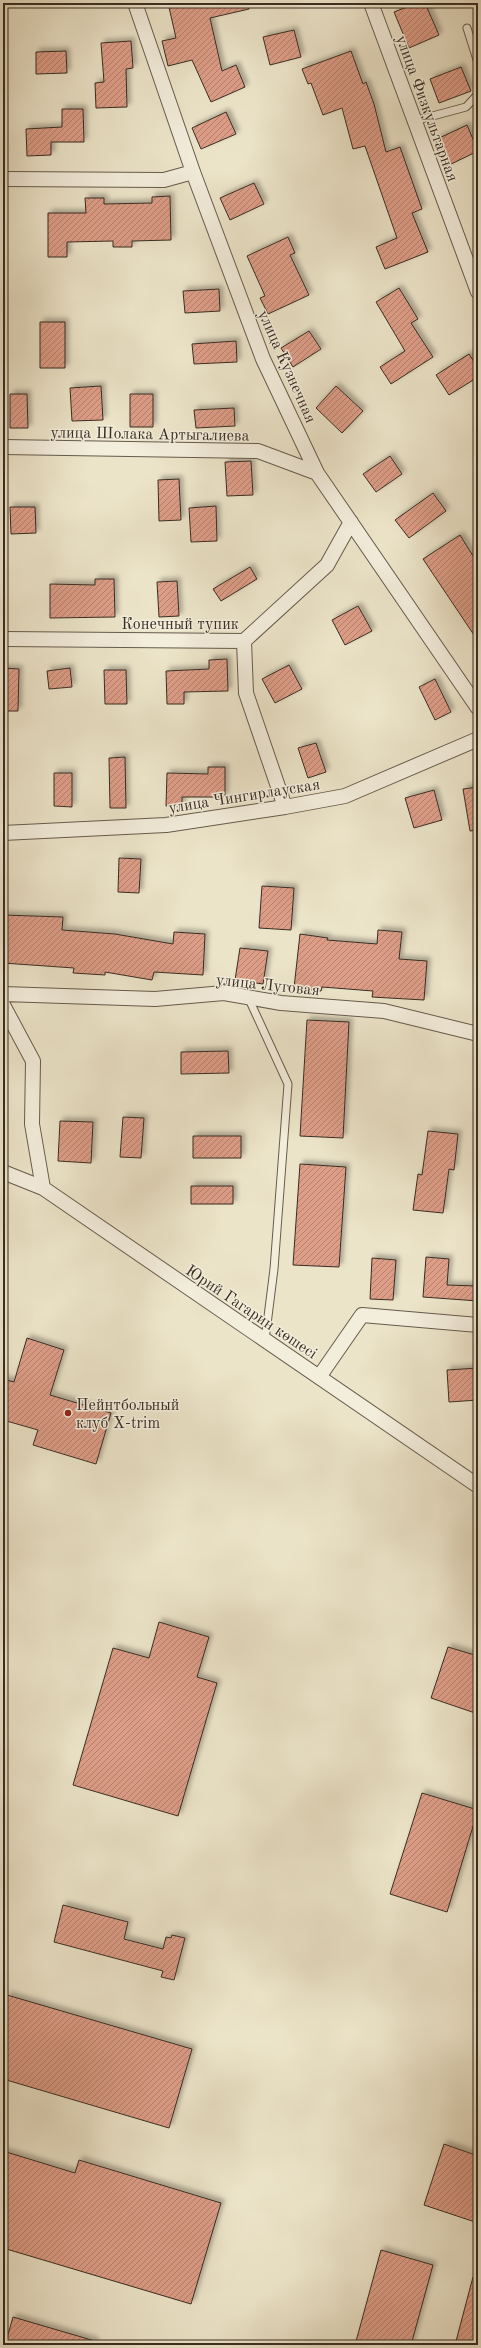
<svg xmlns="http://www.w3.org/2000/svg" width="481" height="2348" font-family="'Old Standard TT',serif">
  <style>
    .building { fill: url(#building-hatch); stroke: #392d22; filter: url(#shadow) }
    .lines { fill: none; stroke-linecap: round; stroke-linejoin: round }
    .lane-casing { stroke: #665b4c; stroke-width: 9 }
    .street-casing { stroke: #665b4c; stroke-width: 16 }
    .lane { stroke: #f3eddc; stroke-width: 7 }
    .street { stroke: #f3eddc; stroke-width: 14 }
    .poi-dot { fill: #8f2418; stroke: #f3eddc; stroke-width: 1.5 }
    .labels { text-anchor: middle; stroke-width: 3; stroke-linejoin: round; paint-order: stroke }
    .street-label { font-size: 16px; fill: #392d22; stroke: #f3eddc }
    .poi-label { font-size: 16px; fill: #392d22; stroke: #f3eddc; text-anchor: start }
  </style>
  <defs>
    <pattern id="building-hatch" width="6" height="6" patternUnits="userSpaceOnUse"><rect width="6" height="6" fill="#dd9d87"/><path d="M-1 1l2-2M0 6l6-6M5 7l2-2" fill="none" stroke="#b4806e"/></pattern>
    <filter id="shadow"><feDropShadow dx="3.5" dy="-3.5" stdDeviation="2" flood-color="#0004"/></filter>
  </defs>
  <rect width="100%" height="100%" fill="#ece4c9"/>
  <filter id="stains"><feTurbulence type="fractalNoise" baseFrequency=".005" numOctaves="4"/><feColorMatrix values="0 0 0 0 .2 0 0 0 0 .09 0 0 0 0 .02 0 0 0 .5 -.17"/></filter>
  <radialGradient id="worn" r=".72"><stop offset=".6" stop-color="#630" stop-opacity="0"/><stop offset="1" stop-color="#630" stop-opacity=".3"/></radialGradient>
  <!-- building -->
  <path class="building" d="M168,3H248L249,9L210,18L222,71L236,65L245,87L211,102L192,60L168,66L162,41L176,38Z
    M417,3H425L439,35L409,48L394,12Z
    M294,30L301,57L270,65L263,37Z
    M131,41L133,68L126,69L127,107L96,108L95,83L104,82L101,43Z
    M66,51L67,73L36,74V52Z
    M351,51L363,84L366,82L374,104L386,152L400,147L422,209L412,213L428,252L385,269L376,247L397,238L365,146L353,149L342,108L323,115L311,83L308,84L302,69Z
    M461,67L471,91L439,103L430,79Z
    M62,109H83L84,142H51V155L27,156L26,129L62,127Z
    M226,112L236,134L201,149L192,128Z
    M467,125L478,151L447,166L435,140Z
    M254,183L264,204L230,220L220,198Z
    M170,196L171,240L132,241V247H113V241L67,242V257H48V213H86L85,198H104V204L152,203V197Z
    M288,237L295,253L290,255L309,295L268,314L260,298L265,296L247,256Z
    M399,288L418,319L411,323L433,357L391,384L380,367L405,351L376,302Z
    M219,289L220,311L185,313L183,291Z
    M40,322H65V368H40Z
    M309,331L321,349L293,367L281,348Z
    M236,341L237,362L194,364L192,344Z
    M469,354L478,368V377L449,395L436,375Z
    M101,386L103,420L72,421L70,388Z
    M336,386L363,411L342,433L316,408Z
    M10,394H27L28,428H10Z
    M130,394H153V427H130Z
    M234,408L235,426L196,428L194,410Z
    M390,456L402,474L376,492L363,474Z
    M251,461L253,495L227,496L225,462Z
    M179,479L181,520L159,521L158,480Z
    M433,493L446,511L409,538L395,520Z
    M216,506L217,541L191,542L189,508Z
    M10,507H35L36,533L11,534Z
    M460,535L478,564V641L423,559Z
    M250,567L257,579L221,601L213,589Z
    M95,579H114L115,617L50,618V584L95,585Z
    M177,581L179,616L159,617L157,582Z
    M358,606L372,631L345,645L332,620Z
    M227,659L228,691L184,692V704H167L166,671L209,669V660Z
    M289,665L302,689L275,703L262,679Z
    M3,668L19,669L18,711H3Z
    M70,668L72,687L49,689L47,671Z
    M104,670H126L127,704H105Z
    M435,679L451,712L435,720L419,687Z
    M316,743L326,772L308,778L298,748Z
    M125,757L126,808H110L109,758Z
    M208,767H225V797H182V806H166L167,773L208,774Z
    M54,773H72V807L54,806Z
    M478,787V830L470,831L463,789Z
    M434,790L442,820L414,828L405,798Z
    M119,858L141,859L139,893L118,892Z
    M262,886L294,888L291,930L259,928Z
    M3,915L63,917L62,930L115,934L173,944L174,932L205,934L203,975L154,972L152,980L105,972V975L73,973L74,968L3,963Z
    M378,930L402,932L399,959L427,961L424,1000L372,997L373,991L322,987L321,991L294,988L300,934L328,938L327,940L377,944Z
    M240,948L268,951L263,984L235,980Z
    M307,1020L349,1022L343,1138L300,1136Z
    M228,1051L229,1073L181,1074V1052Z
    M123,1117L144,1118L141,1158L120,1157Z
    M60,1121L93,1122L91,1163L58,1161Z
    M428,1131L458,1134L454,1170L449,1169L443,1213L413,1210L418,1174L422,1175Z
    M193,1136H241V1158H193Z
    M300,1164L346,1167L339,1267L293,1265Z
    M191,1186H233V1204H191Z
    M426,1257L449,1259L447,1285L478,1286V1301L423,1297Z
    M372,1258L396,1260L393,1300L370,1299Z
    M27,1338L64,1350L50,1395L111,1413L96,1464L33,1445L38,1430L3,1420V1379L14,1382Z
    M478,1368V1400L449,1402L447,1370Z
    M159,1622L209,1637L197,1677L217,1683L178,1816L73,1785L113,1648L149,1658Z
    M448,1647L478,1656V1714L431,1698Z
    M422,1793L478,1810L447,1912L390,1894Z
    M63,1905L128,1922L124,1939L163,1949L166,1937L171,1938L172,1935L185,1938L174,1980L161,1977L163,1971L54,1942Z
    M7,1995L192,2049L169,2128L3,2079V2008Z
    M444,2144L478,2156V2223L424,2205Z
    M3,2151L75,2173L79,2160L221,2203L191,2304L3,2248Z
    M381,2250L433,2265L411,2345H355Z
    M473,2277H478V2345H455Z
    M13,2317L95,2341V2345H5Z"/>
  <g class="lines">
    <!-- lane casing -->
    <g class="lane-casing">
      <path id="lane" d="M467,28L478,63
        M414,121L466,107L478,94
        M248,997L288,1084L274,1269L265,1340"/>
    </g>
    <!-- street casing -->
    <g class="street-casing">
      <path id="street" d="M135,3L193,172L263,359L317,473L478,708
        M371,3L478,292
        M3,179L164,180L193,172
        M3,447L258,451L317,473
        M3,639L244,641L327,565L351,522
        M244,641L246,693L285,807
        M3,833L166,825L285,807L345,796L478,739
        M3,994L155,999L224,993L281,1003L384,1011L478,1034
        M3,1005L33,1061L32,1124L43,1188
        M3,1172L43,1188L478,1486
        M319,1377L362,1315L478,1325"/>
    </g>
    <!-- lane -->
    <use href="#lane" class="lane"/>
    <!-- street -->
    <use href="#street" class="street"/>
  </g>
  <!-- markers -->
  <circle class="poi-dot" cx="68" cy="1413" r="4"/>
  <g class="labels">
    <!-- street labels -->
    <g class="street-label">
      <text transform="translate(428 108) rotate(70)" y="6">улица Физкультарная</text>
      <text transform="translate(288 366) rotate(66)" y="6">улица Кузнечная</text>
      <text transform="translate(150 433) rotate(1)" y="6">улица Шолака Артыгалиева</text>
      <text x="180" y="629">Конечный тупик</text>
      <text transform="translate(244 795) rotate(-9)" y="6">улица Чингирлауская</text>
      <text transform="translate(268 984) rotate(6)" y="6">улица Луговая</text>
      <text transform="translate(252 1311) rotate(34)" y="6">Юрий Гагарин көшесі</text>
    </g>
    <!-- poi labels -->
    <g class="poi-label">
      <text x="76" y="1410">Пейнтбольный<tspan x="76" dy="18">клуб X-trim</tspan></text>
    </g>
  </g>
  <!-- margin -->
  <rect width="481" height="2348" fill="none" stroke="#ece4c9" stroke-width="16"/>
  <rect x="4" y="4" width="473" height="2340" fill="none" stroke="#392d22" stroke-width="2"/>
  <rect x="8" y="8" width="465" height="2332" fill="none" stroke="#392d22"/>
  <rect width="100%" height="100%" filter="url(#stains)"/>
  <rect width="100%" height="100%" fill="url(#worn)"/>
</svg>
